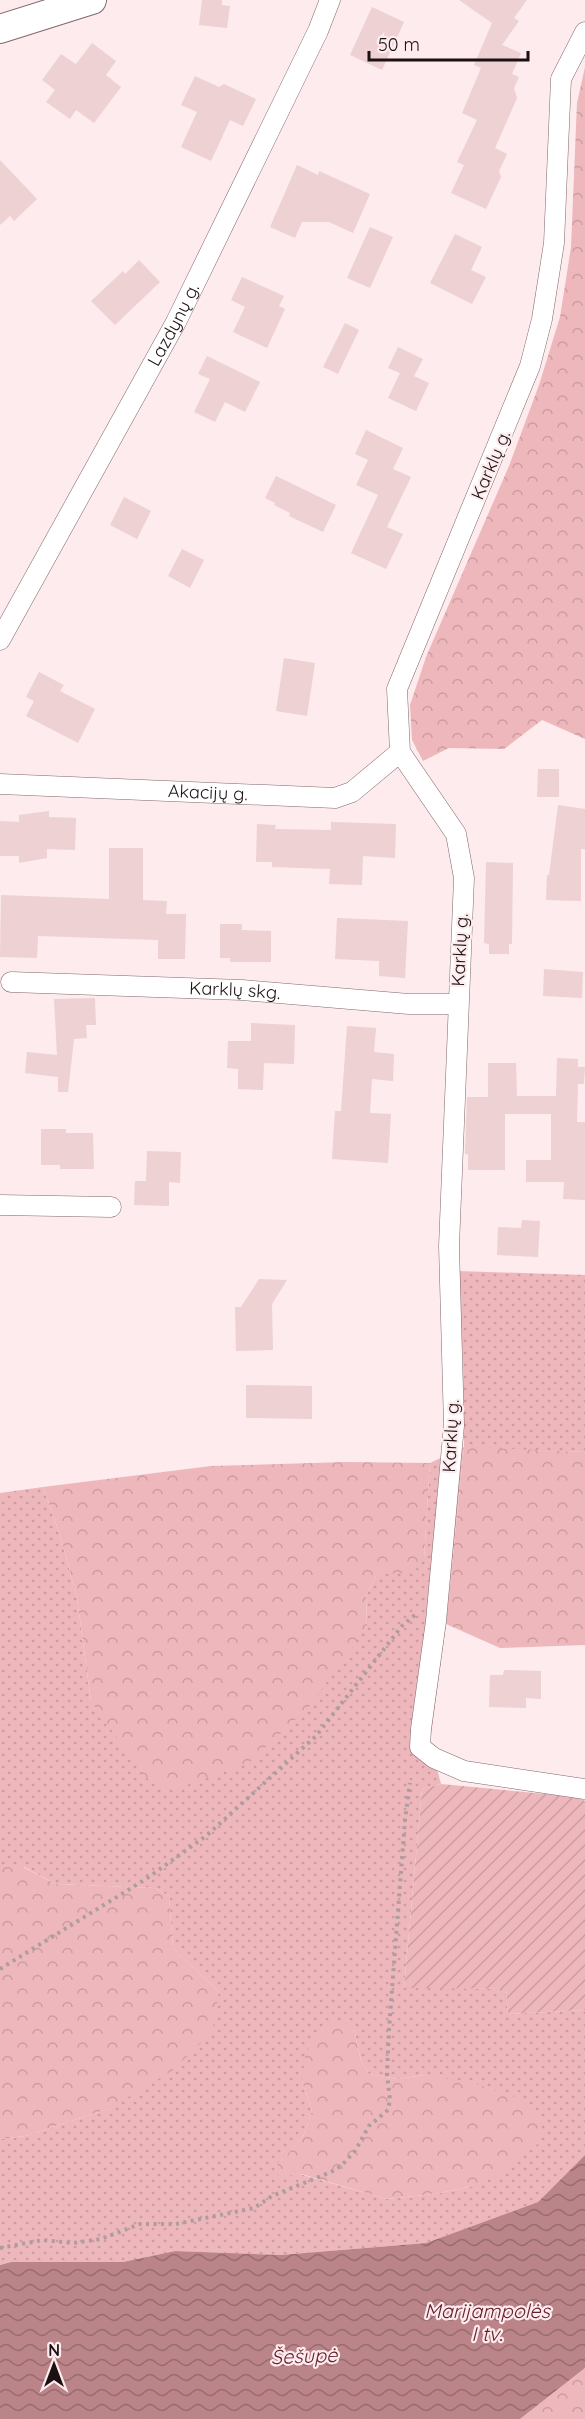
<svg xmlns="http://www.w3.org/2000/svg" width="585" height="2419" font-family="Quicksand,sans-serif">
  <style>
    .grass { fill: url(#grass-dots); fill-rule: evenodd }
    .forest { fill: url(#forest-crowns) }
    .garden { fill: url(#garden-furrows) }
    .water { fill: url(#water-waves) }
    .building { fill: #edd1d3 }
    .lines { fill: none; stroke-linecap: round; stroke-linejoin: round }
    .minor-casing { stroke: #80686a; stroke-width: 21 }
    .secondary-casing { stroke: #80686a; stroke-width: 30 }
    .path { stroke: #ad9d9f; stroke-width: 4; stroke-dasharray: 3 4.5; stroke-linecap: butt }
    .minor { stroke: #fff; stroke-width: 20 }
    .secondary { stroke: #fff; stroke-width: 28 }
    .labels { text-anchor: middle; stroke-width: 4.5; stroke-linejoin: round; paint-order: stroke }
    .street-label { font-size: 18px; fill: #1b1112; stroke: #fdebed }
    .water-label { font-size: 20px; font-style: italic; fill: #65212e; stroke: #fdebed }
  </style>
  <defs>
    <pattern id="grass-dots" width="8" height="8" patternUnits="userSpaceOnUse" patternTransform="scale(1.5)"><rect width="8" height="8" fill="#eeb7bc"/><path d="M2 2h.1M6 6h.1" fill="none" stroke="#cc9ca1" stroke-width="1.8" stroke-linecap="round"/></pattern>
    <pattern id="forest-crowns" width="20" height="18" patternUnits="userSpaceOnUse" patternTransform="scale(1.5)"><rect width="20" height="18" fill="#eeb7bc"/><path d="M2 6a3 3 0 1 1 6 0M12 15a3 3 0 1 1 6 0" fill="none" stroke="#cc9ca1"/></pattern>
    <pattern id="garden-furrows" width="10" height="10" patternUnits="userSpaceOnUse" patternTransform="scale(1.5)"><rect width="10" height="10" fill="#eeb7bc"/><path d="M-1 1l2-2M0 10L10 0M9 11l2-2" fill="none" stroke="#cc9ca1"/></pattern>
    <pattern id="water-waves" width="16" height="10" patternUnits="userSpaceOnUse" patternTransform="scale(1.5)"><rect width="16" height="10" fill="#bb8489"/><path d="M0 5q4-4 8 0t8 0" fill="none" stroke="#976b6f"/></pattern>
  </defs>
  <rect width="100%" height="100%" fill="#fdebed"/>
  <!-- grass -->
  <path class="grass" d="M458,1271L585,1275V1452L464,1448L446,1624L430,1742L441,1784L422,1789L404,1987L506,1989L508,2014L585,2010V2155L538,2202L426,2243L280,2255L175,2251L123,2262H11L0,2265V2139L25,2136L108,2109L219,1992L173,1948L169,1896L155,1888L56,1884L24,1867H0V1493L43,1487L61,1538L77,1598L91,1701L367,1627L366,1595L377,1574L394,1572L424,1559L430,1463L464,1447L463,1360ZM354,2029L361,2061L369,2074L397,2079L425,2075L473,2186L435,2194L387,2199L275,2167L303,2137L312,2111L302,2081Z"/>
  <!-- forest -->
  <path class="forest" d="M585,67V739L542,720L504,749L449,748L423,761L412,740L410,705L426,657L509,466L539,385L560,317L571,247L577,103Z
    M464,1447L585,1452V1645L500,1648L446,1624Z
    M346,1462L430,1463L424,1559L413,1573L377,1574L366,1595L367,1627L308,1708L249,1763L173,1790L144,1777L91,1701L77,1598L61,1538L43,1487L211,1466Z
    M0,1867H23L56,1884L155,1888L169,1896L173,1948L219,1992L212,2032L172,2071L108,2109L25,2136L0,2139Z
    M336,2019L354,2029L361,2061L369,2074L397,2079L425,2075L470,2082L518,2098L542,2121L541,2141L507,2171L473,2186L435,2194L387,2199L301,2174L279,2177L275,2167L303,2137L312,2111L302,2081L305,2057L315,2033Z
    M585,2368V2419H520Z"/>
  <!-- garden -->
  <path class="garden" d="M441,1784L577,1797L585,1801V2010L508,2014L506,1989L404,1988L422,1789Z"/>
  <!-- water -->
  <path class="water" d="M585,2155V2368L520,2419H0V2265L11,2262H123L175,2251L280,2255L426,2243L538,2202Z"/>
  <!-- building -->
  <path class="building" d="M202,0H222V5L230,6L227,28L199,25Z
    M459,0H527L514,18L519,21L502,45L521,53L512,74L519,77L514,88L517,98L495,148L507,154L499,171L501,177L486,209L451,193L464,165L457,162L477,120L462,113L481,68L474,65L492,23Z
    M372,7L404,22L382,70L350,55Z
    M92,43L116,61L106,75L121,87L94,123L76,110L70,119L46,102L55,90L42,80L61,54L76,64Z
    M195,76L219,87L224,84L256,99L243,126L230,120L211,161L181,147L197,112L181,105Z
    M0,160L37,199L14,221L10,216L0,225Z
    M297,165L318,175L319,171L370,194L353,233L329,222H302L295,238L270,227Z
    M370,227L393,237L370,288L347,278Z
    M455,234L482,247L471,270L486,277L472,304L430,283Z
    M139,260L160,282L115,325L91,301L123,271L125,274Z
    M242,277L284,296L279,306L285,309L267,348L233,332L245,307L231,300Z
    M345,323L359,330L338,374L323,367Z
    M398,347L423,359L414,376L429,383L416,411L388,398L400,373L388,368Z
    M207,356L260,382L245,412L225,402L215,422L194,412L210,379L198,374Z
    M366,430L403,448L393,469L411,477L387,527L403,534L386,569L351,553L378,495L356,485L368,460L355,454Z
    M276,476L336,505L323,532L289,516L290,513L274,505L275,503L265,498Z
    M124,497L151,511L137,539L110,525Z
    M182,549L204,560L190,588L168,576Z
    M284,658L315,663L307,716L276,711Z
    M39,672L64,685L60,691L95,709L78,743L26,716L34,701L26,697Z
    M538,769H559V797H537Z
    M558,805L585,809V849H581V901L546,900L547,875H549Z
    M49,811V817L76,818L75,850L47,849V858L19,863V856H0V821L19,822V815Z
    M331,822L396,824L395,858L363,856L362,885L329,884L330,869L272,867V862H256L257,824L276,825L275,829L331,830Z
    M109,848H143V900L167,901L166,914H186L185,959H158V940L38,936L37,958L0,957L1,895L109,899Z
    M486,862L513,863L512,944H509V954H489V944L484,943Z
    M337,918L408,921L405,978L379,976V961L335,959Z
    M220,924H242V930L271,931V962H230V958H220Z
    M544,969L583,972L582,998L543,996Z
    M95,998L96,1025H86L87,1038L74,1039L68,1092H58V1077L25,1073L27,1052L57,1055L54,999Z
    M251,1023L295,1025L294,1064L264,1063L263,1090L238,1089V1069L227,1068L228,1041H251Z
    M347,1026L376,1028L374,1052L394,1054L393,1081L372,1079L370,1113L391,1114L388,1163L332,1159L335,1111H341Z
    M557,1058L578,1059V1067H585L584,1084H578L577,1122H585V1200L563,1199L564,1182H526V1160H551V1114H505V1170H468V1154H465L467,1097H488V1063H516L517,1096H556Z
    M41,1129H66V1133H93L94,1169H60V1165H41Z
    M147,1151L181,1152L180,1183L169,1182V1206L134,1205L135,1181H146Z
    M522,1220L540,1221L538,1257L497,1255L498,1227L521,1228Z
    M259,1279L287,1280L272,1304L273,1350L236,1351L235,1307H241Z
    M246,1385L312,1386V1419L246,1418Z
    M504,1670L541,1671V1699L526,1698V1708L489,1707L490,1675H503Z"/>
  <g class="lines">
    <!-- minor casing -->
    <g class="minor-casing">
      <g id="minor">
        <path d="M585,32L561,79L554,243L542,319L530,366L397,689L400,752L456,834L464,878L449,1246L454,1425L436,1621L421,1729L420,1747L434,1758L464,1771L585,1789"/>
        <path id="s1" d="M0,640L176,322L318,31L330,0"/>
        <path id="s2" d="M0,784L335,798L352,792L400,752"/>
        <path id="s3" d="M11,982L242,990L409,1004H457"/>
        <path d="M0,1205L111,1207"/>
      </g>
    </g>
    <!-- secondary casing -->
    <g class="secondary-casing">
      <path id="secondary" d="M0,29L92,0"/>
    </g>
    <!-- path -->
    <path class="path" d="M0,1969L146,1879L206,1836L316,1736L402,1626L416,1614
      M0,2248L43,2240L73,2243L101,2239L140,2224H176L254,2208L272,2196L331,2172L341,2166L355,2151L369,2126L388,2110L390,2100L387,2074L389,2029L405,1820L410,1783"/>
    <!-- minor -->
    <use href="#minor" class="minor"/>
    <!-- secondary -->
    <use href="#secondary" class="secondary"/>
  </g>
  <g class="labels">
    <!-- street labels -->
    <g class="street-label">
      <text dy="6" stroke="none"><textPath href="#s1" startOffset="360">Lazdynų g.</textPath></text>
      <text transform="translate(491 465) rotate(-67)" y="6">Karklų g.</text>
      <text dy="6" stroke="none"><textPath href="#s2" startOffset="208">Akacijų g.</textPath></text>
      <text transform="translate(460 950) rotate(-87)" y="6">Karklų g.</text>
      <text dy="6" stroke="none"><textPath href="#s3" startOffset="224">Karklų skg.</textPath></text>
      <text transform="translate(451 1436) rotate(-87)" y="6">Karklų g.</text>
    </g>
    <!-- water labels -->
    <g class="water-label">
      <text x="487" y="2318">Marijampolės<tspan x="487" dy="23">I tv.</tspan></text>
      <text transform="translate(304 2356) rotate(-2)" y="7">Šešupė</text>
    </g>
  </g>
  <!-- north arrow -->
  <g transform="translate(54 2365)" stroke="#fdebed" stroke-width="4.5" paint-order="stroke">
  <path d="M0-4.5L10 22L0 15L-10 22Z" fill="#1b1112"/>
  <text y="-9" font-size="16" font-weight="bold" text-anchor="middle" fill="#1b1112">N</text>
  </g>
  <!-- scale -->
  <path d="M369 51v9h159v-9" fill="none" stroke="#1b1112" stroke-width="3"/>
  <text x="378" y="51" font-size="18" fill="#1b1112" stroke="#fdebed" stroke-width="4.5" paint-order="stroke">50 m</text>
</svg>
